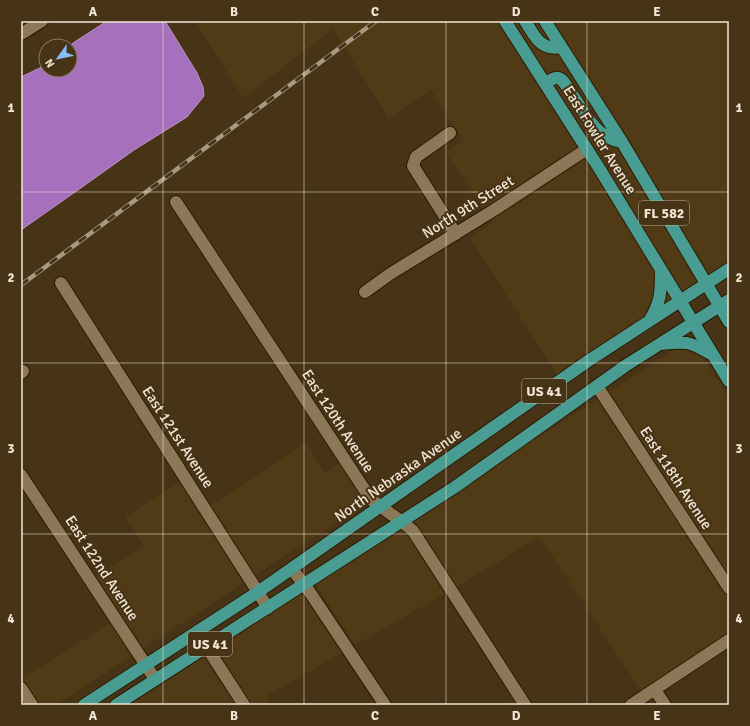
<svg xmlns="http://www.w3.org/2000/svg" width="750" height="726" font-family="Signika,sans-serif">
  <style>
    .built { fill: #513a16 }
    .water { fill: #a670bc; stroke: #bd93c4 }
    .lines { fill: none; stroke-linecap: round; stroke-linejoin: round }
    .minor-casing { stroke: #2d1b00; stroke-width: 14 }
    .major-casing { stroke: #2d1b00; stroke-width: 14 }
    .minor { stroke: #8c7759; stroke-width: 12 }
    .major { stroke: #489c91; stroke-width: 12 }
    .rail-casing { stroke: #a89983; stroke-width: 4.5 }
    .rail { stroke: #473417; stroke-width: 3; stroke-dasharray: 9; stroke-linecap: butt }
    .grid { fill: none; stroke: #f2e6d6; stroke-width: 1; stroke-opacity: 0.55 }
    .labels { text-anchor: middle; stroke-width: 4; stroke-linejoin: round; paint-order: stroke }
    .shield { fill: #473417; stroke: #bfb19d; stroke-width: 1 }
    .shield-label { font-size: 14px; font-weight: bold; fill: #f2e6d6 }
    .street-label { font-size: 15px; fill: #f2e6d6; stroke: #473417 }
    .neatline { fill: none; stroke: #f2e6d6; stroke-width: 1.5 }
    .grid-label { font-size: 13px; text-anchor: middle; font-weight: bold; fill: #f2e6d6 }
  </style>
  <rect width="100%" height="100%" fill="#473417"/>
  <!-- built -->
  <path class="built" d="M195,21H729V264L558,376L470,238L492,223L446,152L463,140L431,90L389,119L333,29L243,98Z
    M677,348H685L700,354L729,398V578L608,392Z
    M599,398L729,598V634L642,692L541,539L538,538L535,539L510,555L455,587L411,522L482,474Z
    M306,443L325,473L340,463L367,503L254,576L210,506Z
    M180,481L245,582L142,649L95,577L140,549L142,547V543L125,517Z
    M401,528L408,534L446,593L355,645L315,584Z
    M306,590L345,651L268,695L267,705H250L214,648Z
    M111,623L133,655L56,705H38L21,679Z
    M204,654L237,705H126Z"/>
  <!-- water -->
  <path class="water" d="M107,21H165L197,73L203,87L204,96L187,117L134,150L85,185L21,230V77L46,65V70H70V46L73,43Z"/>
  <g class="lines">
    <!-- minor casing -->
    <g class="minor-casing">
      <path id="minor" d="M21,34L42,21
        M450,133L416,157L413,166L456,234
        M176,202L370,498C383,510 399,518 413,531L525,705
        M61,283L268,608
        M365,292L390,274L494,210L587,149
        M21,373L23,371
        M597,386L729,588
        M21,475L155,679
        M292,569L309,591L385,705
        M197,632L244,705
        M21,688L32,705
        M655,690L665,705
        M631,705L729,640"/>
    </g>
    <!-- major casing -->
    <g class="major-casing">
      <path id="major" d="M505,21L599,168L729,381
        M525,21C535,36 540,51 561,47
        M545,21L622,142L729,322
        M545,83C551,80 556,75 562,80C580,101 591,138 622,142
        M650,320C661,301 661,292 661,271
        M660,344C669,343 678,342 687,343C696,345 705,351 713,355
        M84,705L258,592L588,361L729,269
        M116,705L455,487L625,366L729,300"/>
    </g>
    <!-- minor -->
    <use href="#minor" class="minor"/>
    <!-- major -->
    <use href="#major" class="major"/>
    <!-- rail casing -->
    <g class="rail-casing">
      <path id="rail" d="M21,285L376,21"/>
    </g>
    <!-- rail -->
    <use href="#rail" class="rail"/>
  </g>
  <!-- grid -->
  <path class="grid" d="M163,21V705M304,21V705M446,21V705M587,21V705M21,192H729M21,363H729M21,534H729"/>
  <g class="labels">
    <!-- shield labels -->
    <g class="shield">
      <rect x="639" y="201" width="50" height="24" rx="3"/>
      <rect x="522" y="379" width="44" height="24" rx="3"/>
      <rect x="188" y="632" width="44" height="24" rx="3"/>
    </g>
    <g class="shield-label">
      <text x="664" y="218">FL 582</text>
      <text x="544" y="396">US 41</text>
      <text x="210" y="649">US 41</text>
    </g>
    <!-- street labels -->
    <g class="street-label">
      <text transform="translate(600 140) rotate(58)" y="5">East Fowler Avenue</text>
      <text transform="translate(468 207) rotate(-32)" y="5">North 9th Street</text>
      <text transform="translate(338 421) rotate(57)" y="5">East 120th Avenue</text>
      <text transform="translate(178 437) rotate(57)" y="5">East 121st Avenue</text>
      <text transform="translate(398 475) rotate(-35)" y="5">North Nebraska Avenue</text>
      <text transform="translate(676 478) rotate(57)" y="5">East 118th Avenue</text>
      <text transform="translate(102 568) rotate(57)" y="5">East 122nd Avenue</text>
    </g>
  </g>
  <!-- border -->
  <rect width="750" height="726" fill="none" stroke="#473417" stroke-width="44"/>
  <!-- north arrow -->
  <g transform="translate(58 58) rotate(237)"><circle r="19" fill="#473417" stroke="#8b7b63"/>
  <path d="M0-3L7 15L0 10L-7 15Z" fill="#89bafc"/>
  <text y="-6" font-size="11" font-weight="bold" text-anchor="middle" fill="#f2e6d6">N</text>
  </g>
  <rect x="22" y="22" width="706" height="682" class="neatline"/>
  <g class="grid-label">
    <text x="93" y="16">A</text>
    <text x="234" y="16">B</text>
    <text x="375" y="16">C</text>
    <text x="516" y="16">D</text>
    <text x="657" y="16">E</text>
    <text x="11" y="112">1</text>
    <text x="739" y="112">1</text>
    <text x="11" y="282">2</text>
    <text x="739" y="282">2</text>
    <text x="11" y="453">3</text>
    <text x="739" y="453">3</text>
    <text x="11" y="623">4</text>
    <text x="739" y="623">4</text>
    <text x="93" y="720">A</text>
    <text x="234" y="720">B</text>
    <text x="375" y="720">C</text>
    <text x="516" y="720">D</text>
    <text x="657" y="720">E</text>
  </g>
</svg>
